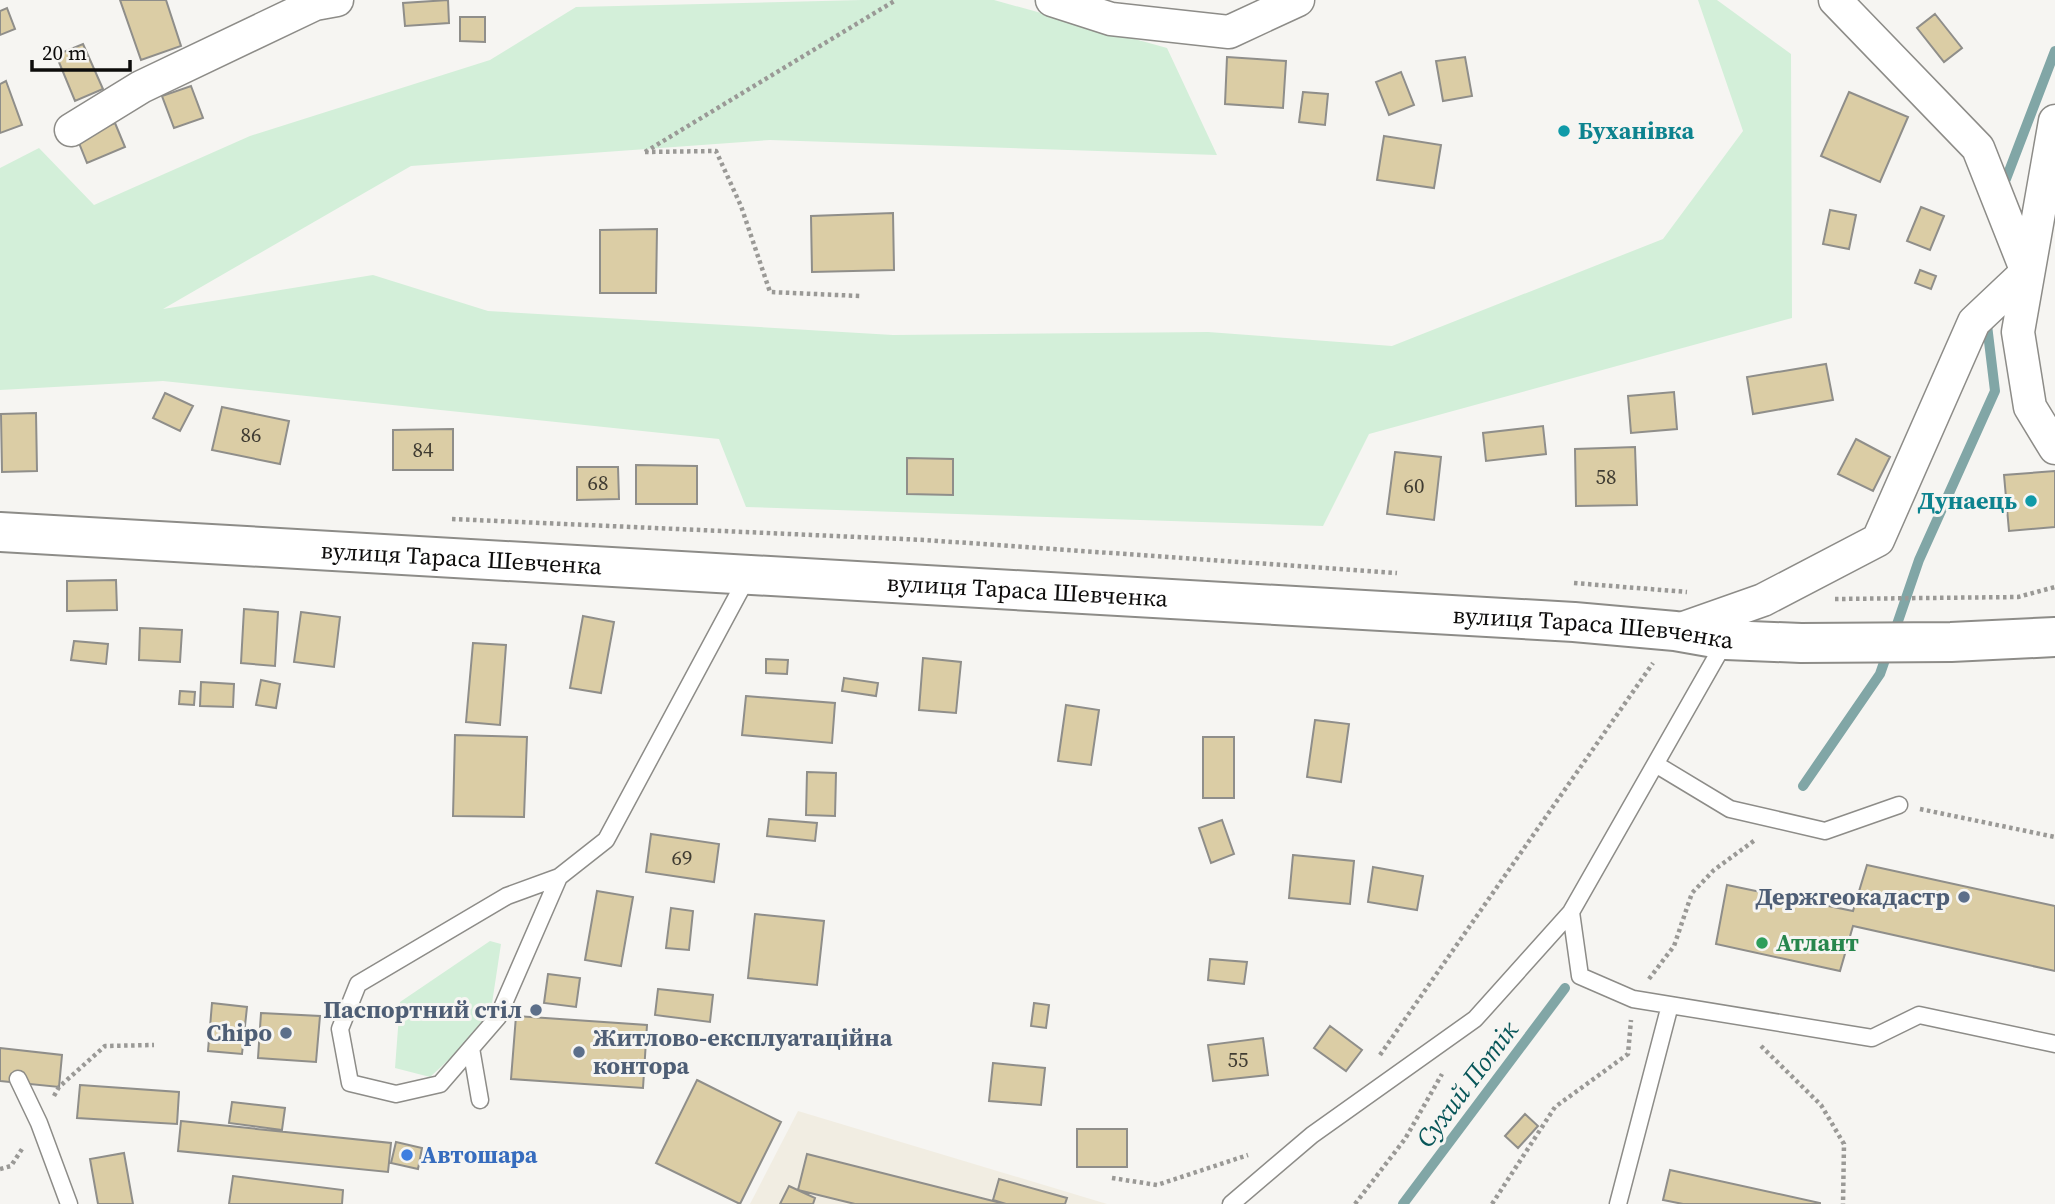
<svg xmlns="http://www.w3.org/2000/svg" width="2055" height="1204" font-family="'Source Serif 4',serif">
  <style>
    .built { fill: #f1ede2 }
    .green { fill: #d3efd9 }
    .lines { fill: none; stroke-linecap: round; stroke-linejoin: round }
    .stream { stroke: #81a6a6; stroke-width: 10 }
    .building { fill: #dbcda5; stroke: #8f8e8a; stroke-width: 2 }
    .lane-casing { stroke: #8d8c88; stroke-width: 19 }
    .street-casing { stroke: #8d8c88; stroke-width: 35 }
    .secondary-casing { stroke: #8d8c88; stroke-width: 42 }
    .path { stroke: #9a9996; stroke-width: 4.5; stroke-dasharray: 3.5 3.5; stroke-linecap: butt }
    .lane { stroke: #fff; stroke-width: 16 }
    .street { stroke: #fff; stroke-width: 32 }
    .secondary { stroke: #fff; stroke-width: 38 }
    .culture-dot { fill: #0f9aa8; stroke: #f6f5f2; stroke-width: 2.5 }
    .service-dot { fill: #5c6f8a; stroke: #f6f5f2; stroke-width: 2.5 }
    .leisure-dot { fill: #2e9e5b; stroke: #f6f5f2; stroke-width: 2.5 }
    .shop-dot { fill: #3f7fe0; stroke: #f6f5f2; stroke-width: 2.5 }
    .labels { text-anchor: middle; stroke-width: 6; stroke-linejoin: round; paint-order: stroke }
    .number-label { font-size: 21px; fill: #403c32 }
    .culture-label { font-size: 24px; font-weight: bold; fill: #0d838f; stroke: #f6f5f2; text-anchor: start }
    .street-label { font-size: 24px; fill: #0d0c0b; stroke: #f6f5f2 }
    .service-label { font-size: 24px; font-weight: bold; fill: #4e5e75; stroke: #f6f5f2; text-anchor: end }
    .leisure-label { font-size: 24px; font-weight: bold; fill: #27864d; stroke: #f6f5f2; text-anchor: start }
    .shop-label { font-size: 24px; font-weight: bold; fill: #366cbe; stroke: #f6f5f2; text-anchor: start }
    .water-label { font-size: 26px; font-style: italic; fill: #085659; stroke: #f6f5f2 }
  </style>
  <rect width="100%" height="100%" fill="#f6f5f2"/>
  <!-- built -->
  <path class="built" d="M798,1111L1107,1204H750Z"/>
  <!-- green -->
  <path class="green" d="M862,0H994L1167,48L1217,155L770,140L411,166L163,309L373,275L488,311L893,335L1208,332L1392,346L1663,239L1743,131L1698,0H1717L1791,54L1792,318L1369,434L1323,526L746,507L719,439L163,381L0,390V168L39,148L94,205L250,136L490,60L576,7Z
    M490,941L501,944L491,1010L455,1054L430,1077L395,1068L400,1002Z"/>
  <g class="lines">
    <!-- stream -->
    <path class="stream" d="M2006,179L2055,51
      M1894,633L1919,560L1995,391L1987,325
      M1803,786L1880,674L1888,651
      M1403,1204L1565,988"/>
  </g>
  <!-- building -->
  <path class="building" d="M120,0H166L181,46L141,60Z
    M448,0L449,23L405,26L403,3Z
    M7,8L15,29L0,35V11Z
    M1935,14L1962,48L1944,62L1917,28Z
    M460,17H485V42L460,41Z
    M83,44L103,89L75,101L56,55Z
    M1227,57L1286,61L1283,108L1225,104Z
    M1465,57L1472,96L1443,101L1436,61Z
    M1401,72L1414,105L1389,115L1376,82Z
    M6,81L22,125L0,133V84Z
    M191,86L203,118L174,128L162,96Z
    M1303,92L1328,94L1325,125L1299,122Z
    M1849,92L1908,117L1880,182L1821,156Z
    M115,123L125,147L87,163L77,138Z
    M1384,136L1441,145L1434,188L1377,180Z
    M1921,207L1944,216L1930,250L1907,241Z
    M1830,210L1856,215L1849,249L1823,244Z
    M893,213L894,270L812,272L811,216Z
    M657,229L656,293H600V230Z
    M1920,270L1936,276L1931,289L1915,283Z
    M1826,364L1833,400L1753,414L1747,377Z
    M1674,392L1677,429L1631,433L1628,396Z
    M165,393L193,406L180,431L153,418Z
    M222,407L289,421L280,464L212,450Z
    M36,413L37,471L2,472L1,414Z
    M1543,426L1546,454L1486,461L1483,433Z
    M453,429V470H393V430Z
    M1856,439L1890,457L1873,491L1838,474Z
    M1635,447L1637,505L1576,506L1575,449Z
    M1395,452L1441,457L1434,520L1387,514Z
    M907,458L953,459V495L907,494Z
    M636,465L697,466V504H636Z
    M577,467H618L619,499L577,500Z
    M2055,471V527L2009,531L2004,475Z
    M116,580L117,610L67,611V581Z
    M244,609L278,612L275,666L241,663Z
    M301,612L340,617L334,667L294,662Z
    M583,616L614,622L601,693L570,688Z
    M140,628L182,630L180,662L139,660Z
    M74,641L108,644L106,664L71,660Z
    M473,643L506,645L500,725L466,722Z
    M923,658L961,662L956,713L919,710Z
    M766,659L788,660L787,674L766,673Z
    M844,678L878,683L876,696L842,691Z
    M261,680L280,684L276,708L256,705Z
    M201,682L234,684L233,707L200,706Z
    M180,691L195,692L194,705L179,704Z
    M746,696L835,703L832,743L742,735Z
    M1066,705L1099,710L1091,765L1058,761Z
    M1315,720L1349,724L1341,782L1307,777Z
    M455,735L527,737L524,817L453,816Z
    M1203,737H1234V798H1203Z
    M807,772L836,773L835,816L806,815Z
    M769,819L817,823L815,841L767,836Z
    M1222,820L1234,854L1211,863L1199,828Z
    M651,834L719,844L714,882L646,872Z
    M1293,855L1354,861L1350,904L1289,898Z
    M1867,865L2055,906V971L1853,926L1840,971L1716,944L1727,885L1853,911Z
    M1373,867L1423,876L1417,910L1368,902Z
    M597,891L633,897L621,966L585,960Z
    M671,908L693,911L689,950L666,948Z
    M755,914L824,921L817,985L748,978Z
    M1210,959L1247,962L1244,984L1208,980Z
    M548,974L580,978L576,1007L544,1003Z
    M658,989L713,995L710,1022L655,1015Z
    M212,1003L247,1007L242,1054L208,1051Z
    M1034,1003L1049,1005L1046,1028L1031,1026Z
    M261,1013L320,1016L316,1062L258,1058Z
    M516,1016L647,1025L643,1088L511,1079Z
    M1330,1026L1362,1050L1346,1071L1314,1048Z
    M1263,1038L1268,1075L1213,1081L1208,1045Z
    M0,1048L62,1055L59,1087L0,1081Z
    M993,1063L1045,1068L1041,1105L989,1101Z
    M697,1080L781,1122L740,1204L656,1163Z
    M80,1085L179,1092L177,1124L77,1118Z
    M232,1102L285,1108L282,1130L229,1123Z
    M1525,1114L1538,1126L1518,1148L1505,1136Z
    M181,1121L391,1143L388,1172L178,1151Z
    M1077,1129H1127V1167H1077Z
    M396,1142L422,1148L418,1169L391,1163Z
    M124,1153L133,1204H98L90,1159Z
    M807,1154L1005,1204H855L798,1190Z
    M1670,1170L1820,1203V1204H1683L1663,1200Z
    M233,1176L343,1190L342,1204H229Z
    M999,1179L1067,1198L1065,1204H1006L993,1200Z
    M789,1186L815,1198L813,1204H780Z"/>
  <g class="lines">
    <!-- lane casing -->
    <g class="lane-casing">
      <path id="lane" d="M1726,640L1571,912L1580,976L1633,999L1872,1038L1919,1015L2055,1044
        M1657,765L1730,809L1825,831L1899,805
        M559,877L498,1017L440,1084L396,1094L350,1083L340,1029L358,984L507,896L559,877L606,840L749,574
        M471,1048L480,1100
        M18,1079L39,1123L69,1204
        M1231,1204L1312,1135L1475,1019L1571,912
        M1618,1204L1670,1005"/>
    </g>
    <!-- street casing -->
    <g class="street-casing">
      <path id="street" d="M1052,0L1111,19L1229,32L1298,0
        M2055,121L2018,332L2030,407L2055,448
        M71,130L141,87L315,4L337,0
        M1675,631L1763,600L1878,540L1974,322L2027,272L1978,148L1835,0"/>
    </g>
    <!-- secondary casing -->
    <g class="secondary-casing">
      <g id="secondary">
        <path id="s1" d="M0,532L1574,622L1675,631L1726,640L1801,643L1951,642L2055,637"/>
      </g>
    </g>
    <!-- path -->
    <path class="path" d="M645,152L716,151L741,206L770,292L860,296
      M645,152L896,0
      M452,519L925,540L1397,573
      M1574,583L1687,592
      M1835,599L2018,597L2055,587
      M1920,809L2055,837
      M1649,979L1674,946L1692,893L1714,870L1755,840
      M1761,1046L1821,1105L1844,1144L1843,1204
      M1380,1055L1653,663
      M54,1096L59,1087L105,1046L154,1045
      M0,1169L11,1166L22,1149
      M1112,1178L1157,1185L1248,1155
      M1355,1204L1405,1139L1442,1074
      M1492,1204L1555,1107L1628,1054L1631,1020"/>
    <!-- lane -->
    <use href="#lane" class="lane"/>
    <!-- street -->
    <use href="#street" class="street"/>
    <!-- secondary -->
    <use href="#secondary" class="secondary"/>
  </g>
  <!-- markers -->
  <g class="culture-dot">
    <circle cx="1564" cy="131" r="7"/>
    <circle cx="2031" cy="501" r="7"/>
  </g>
  <g class="service-dot">
    <circle cx="1964" cy="897" r="7"/>
    <circle cx="536" cy="1010" r="7"/>
    <circle cx="286" cy="1033" r="7"/>
    <circle cx="579" cy="1052" r="7"/>
  </g>
  <circle class="leisure-dot" cx="1762" cy="943" r="7"/>
  <circle class="shop-dot" cx="407" cy="1155" r="7"/>
  <g class="labels">
    <!-- number labels -->
    <g class="number-label">
      <text x="251" y="442">86</text>
      <text x="423" y="457">84</text>
      <text x="1606" y="484">58</text>
      <text x="598" y="490">68</text>
      <text x="1414" y="493">60</text>
      <text x="682" y="865">69</text>
      <text x="1238" y="1067">55</text>
    </g>
    <!-- culture labels -->
    <g class="culture-label">
      <text x="1578" y="139">Буханівка</text>
      <text x="2017" y="509" text-anchor="end">Дунаець</text>
    </g>
    <!-- street labels -->
    <g class="street-label">
      <text dy="8" stroke="none"><textPath href="#s1" startOffset="462">вулиця Тараса Шевченка</textPath></text>
      <text dy="8" stroke="none"><textPath href="#s1" startOffset="1029">вулиця Тараса Шевченка</textPath></text>
      <text dy="8" stroke="none"><textPath href="#s1" startOffset="1596">вулиця Тараса Шевченка</textPath></text>
    </g>
    <!-- service labels -->
    <g class="service-label">
      <text x="1950" y="905">Держгеокадастр</text>
      <text x="522" y="1018">Паспортний стіл</text>
      <text x="272" y="1041">Chipo</text>
      <text x="593" y="1046" text-anchor="start">Житлово-експлуатаційна<tspan x="593" dy="28">контора</tspan></text>
    </g>
    <!-- leisure labels -->
    <g class="leisure-label">
      <text x="1776" y="951">Атлант</text>
    </g>
    <!-- shop labels -->
    <g class="shop-label">
      <text x="421" y="1163">Автошара</text>
    </g>
    <!-- water labels -->
    <g class="water-label">
      <text transform="translate(1467 1084) rotate(-53)" y="9">Сухий Потік</text>
    </g>
  </g>
  <!-- scale -->
  <path d="M32 60v10h98v-10" fill="none" stroke="#0d0c0b" stroke-width="3.5"/>
  <text x="42" y="60" font-size="21" fill="#0d0c0b" stroke="#f6f5f2" stroke-width="5" paint-order="stroke">20 m</text>
</svg>
